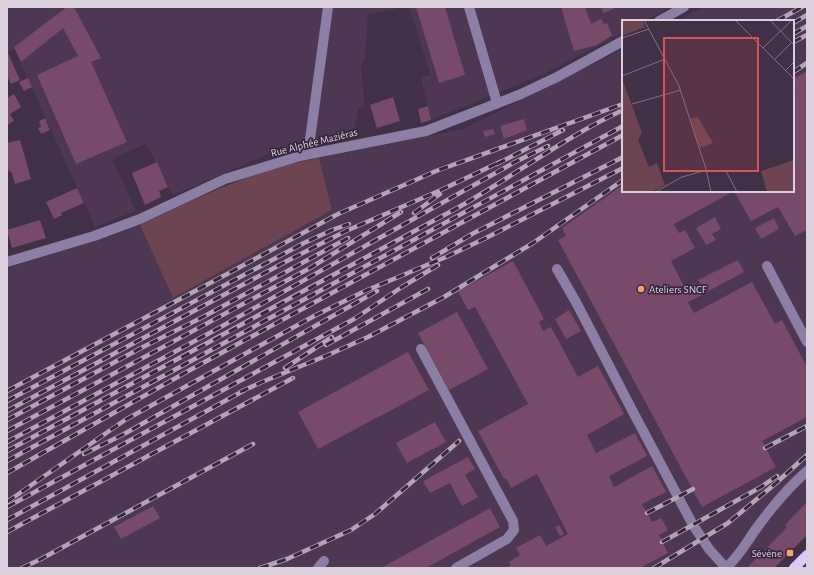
<svg xmlns="http://www.w3.org/2000/svg" width="814" height="575" font-family="'Alegreya Sans',sans-serif">
  <style>
    .built { fill: #4e3753 }
    .green { fill: #6c4452 }
    .building { fill: #774a6a }
    .lines { fill: none; stroke-linecap: round; stroke-linejoin: round }
    .minor { stroke: #8c7ea5; stroke-width: 10 }
    .major { stroke: #dbcafb; stroke-width: 10 }
    .rail-casing { stroke: #b3a5b6; stroke-width: 4.5 }
    .rail { stroke: #38263c; stroke-width: 3; stroke-dasharray: 9; stroke-linecap: butt }
    .poi-dot { fill: #efa376; stroke: #38263c; stroke-width: 1.5 }
    .labels { text-anchor: middle; stroke-width: 3.5; stroke-linejoin: round; paint-order: stroke }
    .street-label { font-size: 11px; fill: #dcd0de; stroke: #38263c }
    .poi-label { font-size: 11px; fill: #dcd0de; stroke: #38263c; text-anchor: start }
    .inset-road { fill: none; stroke: #807083; stroke-width: 1 }
    .view { fill: #d85256; fill-opacity: 0.15; stroke: #d85256; stroke-width: 2 }
    .inset-edge { fill: none; stroke: #dcd0de; stroke-width: 2 }
  </style>
  <rect width="100%" height="100%" fill="#423047"/>
  <!-- built -->
  <path class="built" d="M7,7H403L368,15L365,56L361,67L365,106L358,109L354,131L359,136L271,153L173,195L146,144L118,156L113,161L136,211L95,227L14,48L7,53Z
    M409,7H670L644,21H623V32L546,73L431,120L421,78L431,75Z
    M703,7H807V535L774,568H7V388L37,372L7,387V268L120,233L140,225L173,298L332,210L319,158L463,129L623,49V191H793V21H677Z"/>
  <!-- green -->
  <path class="green" d="M319,158L332,210L173,298L140,225C199,197 255,169 319,158Z"/>
  <!-- building -->
  <path class="building" d="M67,7H74L101,58L91,62L127,142L76,164L37,75L78,56L63,28L21,62L14,47Z
    M416,7H445L465,75L439,83Z
    M561,7H585L591,24L601,19L604,24L607,23L612,35L597,45L574,51Z
    M601,7H613L614,9L603,13Z
    M7,51L20,80L11,84L7,76Z
    M807,71V230L795,236L778,207L751,221L734,191L674,224L679,233L685,230L695,248L671,261L685,288L695,283L702,295L688,302L694,313L752,282L775,324L782,320L807,367V417L762,441L776,467L702,507L558,240L566,236L562,228L623,185V191H793V92L796,90L793,85V79Z
    M28,78L32,87L24,91L19,82Z
    M14,94L21,107L10,114L14,121L7,125V98Z
    M393,97L400,121L377,128L370,105Z
    M428,106L431,120L421,123L418,109Z
    M45,118L50,130L41,134L38,128L41,127L39,121Z
    M524,119L527,130L504,139L500,126Z
    M493,129L495,134L485,137L483,131Z
    M20,140L31,179L15,184L11,171L9,172L7,164V143Z
    M157,162L168,187L159,191L161,197L145,205L132,173Z
    M77,188L84,203L61,213L62,215L54,219L46,202Z
    M715,217L721,229L712,234L716,240L706,245L696,228Z
    M774,218L779,229L761,239L755,228Z
    M40,220L46,238L12,248L7,230Z
    M738,260L744,272L705,293L698,280Z
    M513,261L544,319L539,322L543,331L551,327L578,377L598,366L624,414L587,435L596,453L635,433L647,456L609,476L614,487L652,466L666,492L642,504L652,522L661,518L668,530L659,535L668,553L640,568H506L511,565L509,562L520,555L516,548L540,535L546,546L568,534L537,474L511,488L506,478L504,479L478,431L528,404L475,307L468,310L458,291Z
    M569,310L581,331L566,339L555,319Z
    M457,312L488,369L449,390L418,333Z
    M408,352L429,390L318,449L298,412Z
    M435,422L446,442L407,463L396,443Z
    M468,457L475,469L465,475L478,497L462,506L450,483L430,493L423,481Z
    M807,502V535L774,568H747L787,527L785,525Z
    M153,506L160,518L121,539L114,527Z
    M490,508L500,527L426,568H381Z
    M559,525L564,534L560,536L555,527Z"/>
  <g class="lines">
    <!-- minor -->
    <path class="minor" d="M469,7L497,103
      M659,21L684,7
      M308,154L328,7
      M7,262L94,236L140,219L225,179L300,156L426,131L521,94L557,77L623,41
      M767,266L807,342
      M557,269L577,304L632,410L693,525L709,549L726,568
      M421,349L513,521L514,530L507,539L456,568
      M318,568L324,561
      M726,568C739,556 746,543 756,529C771,508 788,488 807,471"/>
    <!-- major -->
    <path class="major" d="M794,568L807,555"/>
    <!-- rail casing -->
    <g class="rail-casing">
      <path id="rail" d="M777,21L802,7
        M793,23L807,15
        M793,34L807,26
        M793,42L807,35
        M793,72L807,63
        M497,164L563,130
        M414,213L440,194
        M432,258L472,234L623,157
        M326,345L428,289
        M285,368L332,337
        M7,391L229,273L338,214L436,171L623,104
        M240,392L262,382L328,355L368,337L444,297L533,243L623,180
        M7,401L304,243L332,230L349,224
        M7,411L287,261L346,231L441,190L502,161
        M7,420L141,348L203,317L348,238
        M7,431L310,268L401,212
        M7,442L217,329L515,162L548,146
        M765,448L807,426
        M7,451C158,370 309,289 459,207C514,176 565,137 623,110
        M84,454L124,434L377,291
        M7,461C212,349 418,238 623,126
        M7,473L190,370L623,135
        M7,502L125,420L250,351L316,315L365,291L446,257L486,238L623,168
        M7,507L354,319L402,287L438,265
        M647,513L693,489
        M7,520L245,390
        M7,532L293,378
        M662,542L761,487L777,476
        M22,568L41,559L253,444
        M260,568L287,559L351,530L375,514L459,441
        M654,568L728,523L775,484L807,455"/>
    </g>
    <!-- rail -->
    <use href="#rail" class="rail"/>
  </g>
  <!-- markers -->
  <g class="poi-dot">
    <circle cx="641" cy="289" r="4"/>
    <rect x="786" y="549" width="8" height="8" rx="2"/>
  </g>
  <g class="labels">
    <!-- street labels -->
    <g class="street-label">
      <text transform="translate(314 142) rotate(-14)" y="4">Rue Alphée Maziéras</text>
    </g>
    <!-- poi labels -->
    <g class="poi-label">
      <text x="649" y="293">Ateliers SNCF</text>
      <text x="782" y="557" text-anchor="end">Sévène</text>
    </g>
  </g>
  <!-- overview -->
  <g transform="translate(622 20)">
    <rect width="172" height="172" fill="#423047"/>
    <path d="M0,0H21L23,7L0,16ZM0,58L20,113L16,120L27,147L35,143L43,165L29,172H0ZM76,97L91,123L78,128L68,99ZM172,140V172H145L139,151Z" fill="#6c4452"/>
    <path class="inset-road" d="M22,0L57,66L84,149L89,172M113,0L172,59M148,0L172,25M0,18L27,9M141,28L170,0M152,40L170,22M163,51L172,42M0,56L43,39M10,84L59,70M104,151L115,172M33,172L60,157L85,150"/>
    <path class="view" d="M42,18H136V151H42Z"/>
    <rect width="172" height="172" class="inset-edge"/>
  </g>
  <!-- border -->
  <rect width="814" height="575" fill="none" stroke="#dcd0de" stroke-width="16"/>
</svg>
